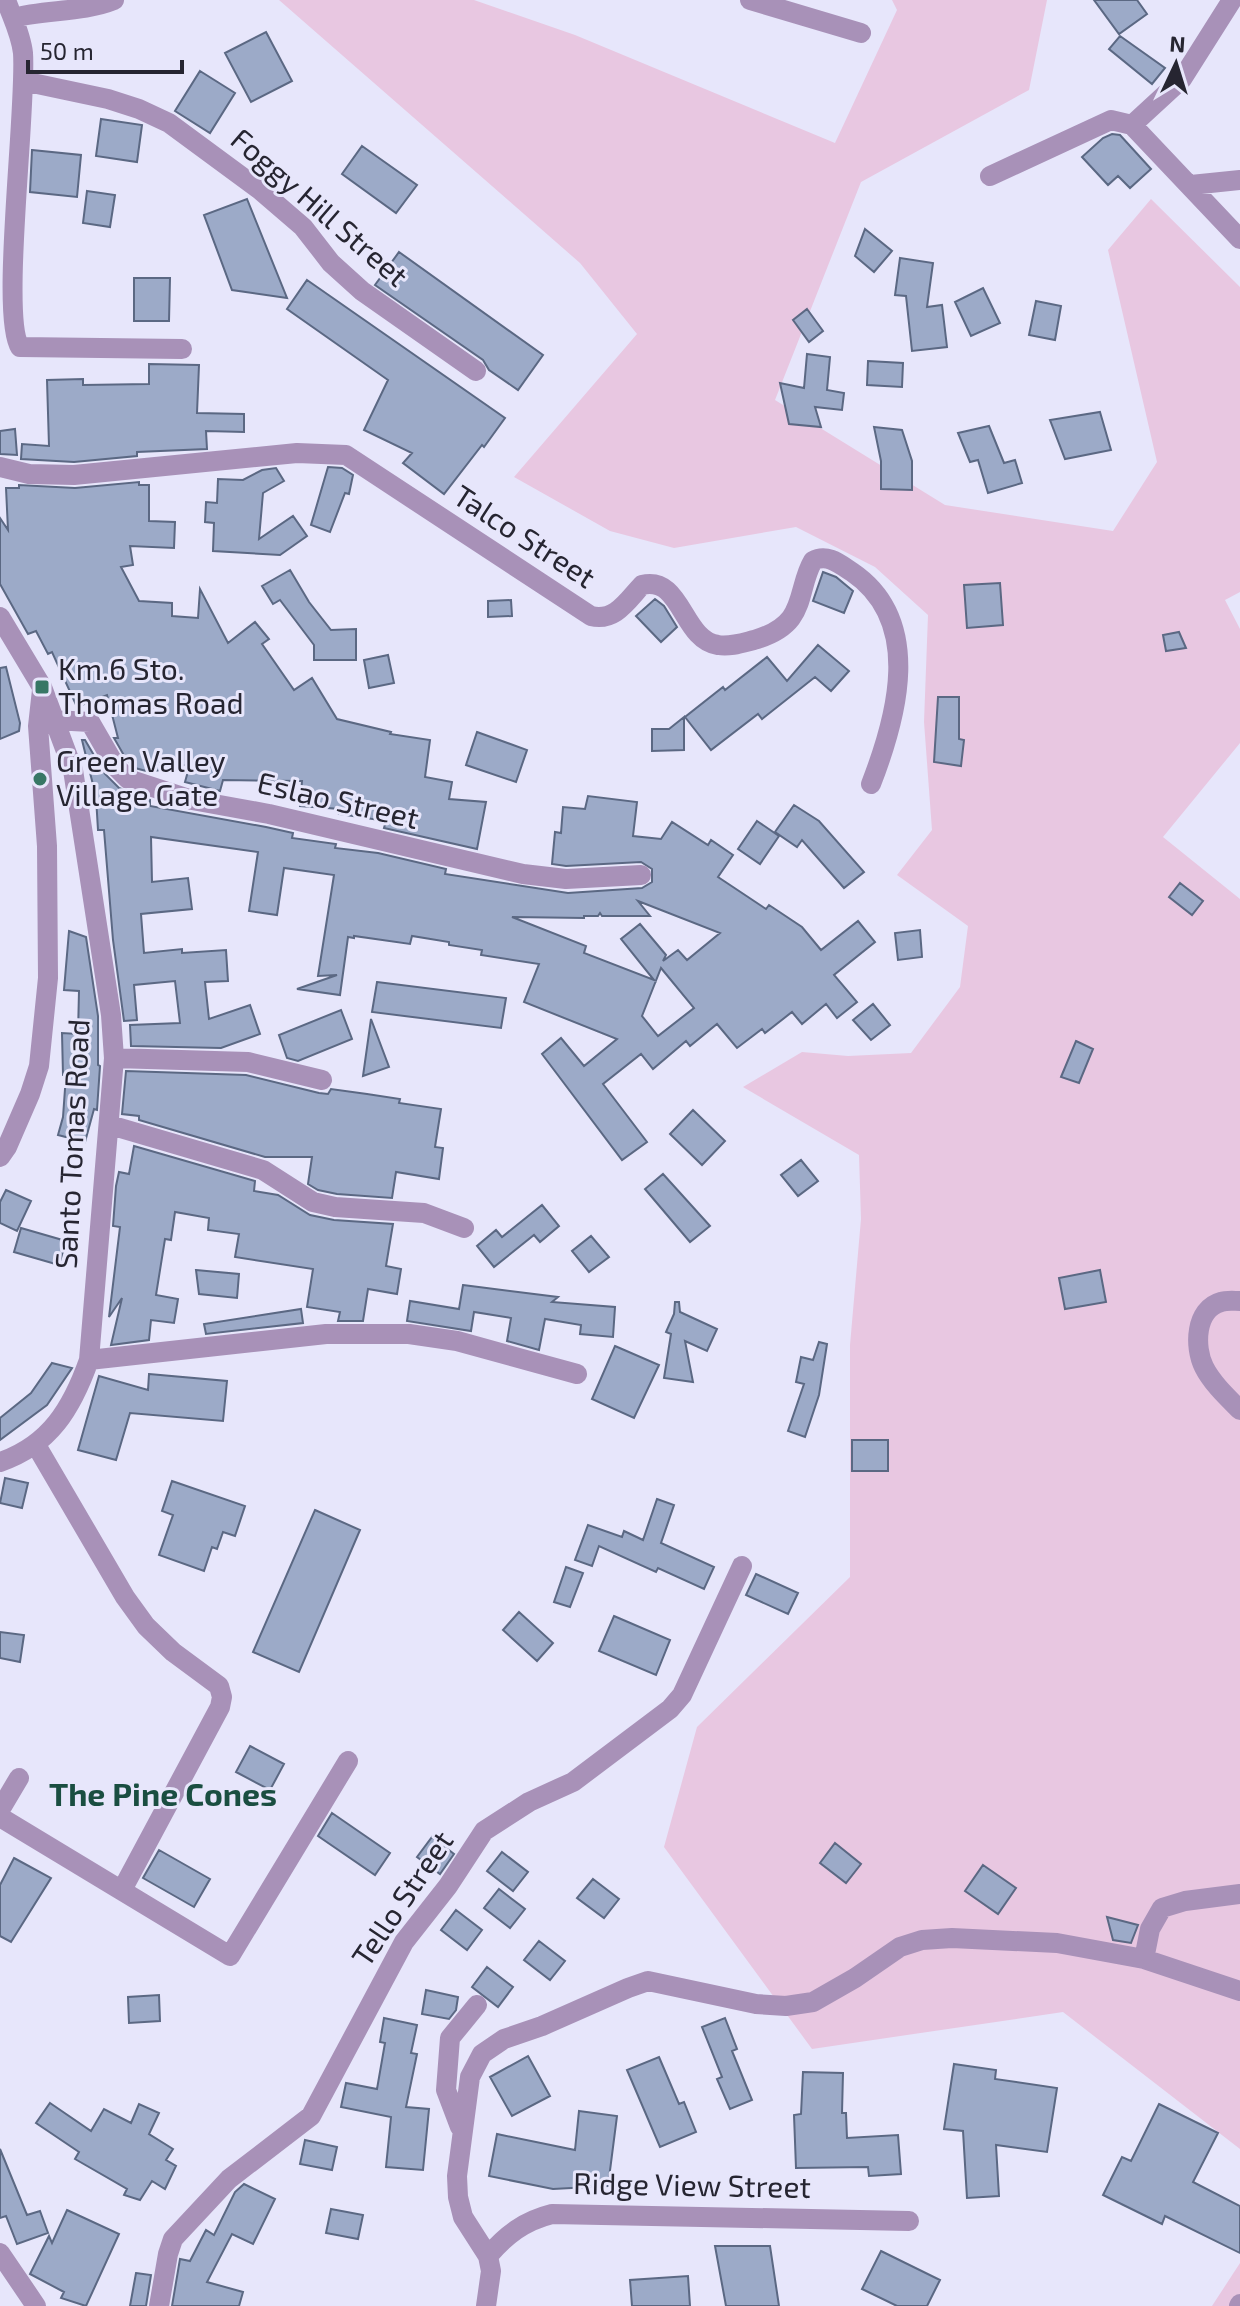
<svg xmlns="http://www.w3.org/2000/svg" width="1240" height="2306" font-family="'Exo 2',sans-serif">
  <style>
    .green { fill: #e8c7e1 }
    .building { fill: #9caac8; stroke: #5b6883; stroke-width: 2; fill-rule: evenodd }
    .lines { fill: none; stroke-linecap: round; stroke-linejoin: round }
    .minor { stroke: #a891b8; stroke-width: 20 }
    .poi-dot { fill: #377765; stroke: #e7e6fb; stroke-width: 3 }
    .labels { text-anchor: middle; stroke-width: 6; stroke-linejoin: round; paint-order: stroke }
    .street-label { font-size: 30px; fill: #262531; stroke: #e7e6fb }
    .poi-label { font-size: 30px; fill: #262531; stroke: #e7e6fb; text-anchor: start }
    .neighbourhood-label { font-size: 32px; font-weight: bold; fill: #1a4e41; stroke: #e7e6fb }
  </style>
  <rect width="100%" height="100%" fill="#e7e6fb"/>
  <!-- green -->
  <path class="green" d="M279,0H474L575,35L835,143L897,10L892,0H1047L1029,90L861,182L775,400L945,505L1113,531L1157,462L1108,250L1151,199L1240,287V592L1225,600L1240,629V743L1163,837L1240,899V2149L1063,2012L812,2049L664,1847L697,1727L850,1577V1345L861,1219L859,1155L743,1087L802,1052L848,1056L911,1053L960,987L968,926L897,875L932,830L924,722L928,615L875,567L796,527L674,548L610,531L514,477L637,334L580,263Z
    M1240,2263V2306H1212Z"/>
  <!-- building -->
  <path class="building" d="M1094,0H1137L1147,14L1119,34Z
    M266,32L292,81L251,102L225,53Z
    M1120,36L1165,68L1152,84L1109,49Z
    M200,71L235,93L210,133L175,111Z
    M101,119L142,125L137,162L96,156Z
    M1112,134L1120,135L1151,169L1130,188L1118,176L1108,185L1082,157L1103,138Z
    M362,146L417,185L396,213L342,174Z
    M32,150L81,155L77,197L30,192Z
    M87,191L115,195L110,227L83,223Z
    M247,199L287,298L232,290L204,215Z
    M865,229L892,251L874,272L855,256Z
    M399,252L543,355L518,390L489,370L483,360L375,285Z
    M900,258L933,263L927,307L942,305L947,347L912,351L906,296L895,295Z
    M134,278H170L169,321H134Z
    M307,280L505,418L484,447L482,445L444,494L403,463L412,453L364,430L388,380L287,309Z
    M983,288L1000,323L971,336L955,302Z
    M1036,301L1061,306L1055,340L1029,335Z
    M807,309L823,331L809,342L793,320Z
    M807,354L830,357L827,390L844,393L842,410L815,407L821,427L789,424L780,383L804,388Z
    M868,361L903,363L902,387L867,385Z
    M149,364L199,365L197,413L244,414V432L206,431L207,449L137,452V456L74,462L21,459L22,444L49,446L47,380L83,379V385L149,384Z
    M1100,412L1111,450L1065,459L1050,420Z
    M989,426L1004,463L1015,460L1022,483L988,493L978,460L970,462L958,433Z
    M874,427L902,430L912,461V490L881,489V461Z
    M15,429L17,455L0,454V431Z
    M328,467L342,468L353,475L349,494L345,493L330,532L311,525Z
    M276,468L284,481L263,493L259,539L293,516L307,536L280,555L213,551L214,523L205,522L206,502L217,503L218,479L243,480L262,470Z
    M139,482V485H149V521L175,522L174,548L130,546L133,565L121,567L139,601L172,603V616L198,618L200,589L228,643L255,622L269,639L262,644L294,690L312,678L337,719L391,732L390,734L430,740L425,777L452,782L449,799L486,802L477,849L384,828L386,821L339,814L340,809L300,806L302,781L223,780L220,791L185,782L190,764L150,772L135,768L126,759L114,738H118L107,695L77,707L52,652L48,654L36,631L28,634L0,584V518L8,530L6,488H19V485L75,488Z
    M290,570L309,602L331,630L356,629V660H314V645L280,600L273,604L262,586Z
    M823,572L836,577L853,591L844,613L813,601Z
    M1000,583L1003,625L967,628L964,585Z
    M655,599L664,606L677,627L661,642L636,616Z
    M511,600L512,616L488,617V601Z
    M1179,632L1186,648L1166,651L1163,635Z
    M818,645L849,671L831,691L815,677L762,719L758,714L711,750L685,717L723,687L725,690L767,657L787,681Z
    M388,655L394,683L369,688L364,660Z
    M6,667L20,723L19,731L0,739V668Z
    M938,697H959V739L964,740L961,766L934,762Z
    M684,717V750L652,751V729H669Z
    M477,732L527,750L516,782L466,765Z
    M82,740H85L105,774L119,788L150,800V806L266,827L293,833L292,838L336,844L335,848L378,853L446,869L445,874L568,893L642,888L652,882V869L641,862L566,866L552,864L555,832L561,833L563,807L585,809L588,796L637,802L633,836L661,839L672,822L708,845L711,840L733,855L718,877L766,909L769,905L802,927L821,950L858,921L875,942L834,975L857,1002L837,1018L826,1004L802,1024L792,1012L765,1033L762,1029L737,1048L717,1024L690,1046L686,1041L653,1069L641,1054L603,1084L647,1142L622,1160L542,1054L561,1038L584,1066L617,1039L524,1002L539,964L481,955L482,950L449,945V942L412,936L410,944L354,936V938L348,937L340,995L297,989L337,975L318,976L334,875L284,868L277,915L249,911L258,852L151,837L152,882L188,878L192,909L141,914L144,953L182,949V953L226,950L228,981L205,982L209,1019L250,1005L260,1034L221,1048L131,1046L130,1025L180,1023L175,981L134,985L137,1020L124,1021L113,940L104,830H98L96,797ZM638,901L720,933L687,960L678,950L663,961L666,955L640,924L621,939L654,980L584,953L586,946L512,917L584,918V916H598L600,913L602,916H650ZM661,968L694,1008L658,1036L642,1016Z
    M794,805L819,821L864,872L844,888L802,840L797,847L775,832Z
    M757,821L779,836L760,864L738,849Z
    M1180,883L1203,901L1192,915L1169,897Z
    M920,930L922,957L898,960L895,933Z
    M69,931L86,937L98,1016V1065L100,1066L97,1110L94,1109L85,1142L58,1135L63,1117L66,1075H63L62,1033L78,1034L79,991L64,990Z
    M377,982L506,998L501,1028L372,1012Z
    M873,1004L890,1025L871,1040L853,1020Z
    M341,1010L352,1039L298,1061L287,1058L279,1035Z
    M371,1019L389,1067L363,1076Z
    M1076,1041L1093,1049L1079,1083L1061,1077Z
    M126,1071L246,1075L319,1093L328,1094L331,1089L367,1094L400,1099L399,1103L441,1109L435,1147L443,1148L439,1179L396,1172L392,1198L337,1194L318,1190L308,1184L312,1157H265L139,1120V1116L122,1114Z
    M693,1110L725,1141L702,1165L670,1134Z
    M134,1146L255,1181L254,1191L278,1195L310,1215L334,1220L393,1224L386,1266L401,1269L397,1294L368,1289L363,1321H338L340,1312L307,1307L313,1269L235,1257L239,1234L208,1230L209,1218L175,1212L171,1240L165,1239L156,1295L178,1299L174,1323L151,1320L149,1340L111,1345L122,1298L109,1317L120,1227L113,1226L116,1186L119,1172L129,1174Z
    M801,1160L818,1181L798,1196L781,1175Z
    M663,1174L710,1226L690,1242L645,1189Z
    M6,1190L31,1201L17,1231L0,1223V1202Z
    M542,1205L559,1226L540,1242L534,1235L494,1267L477,1246L496,1230L502,1237Z
    M21,1228L66,1241L59,1265L14,1252Z
    M591,1236L609,1257L589,1272L572,1251Z
    M196,1270L239,1274L237,1298L199,1294Z
    M1100,1270L1106,1302L1065,1309L1059,1278Z
    M463,1285L558,1297L552,1302L615,1307L613,1337L580,1334L581,1325L545,1319L539,1350L507,1341L511,1318L474,1312L471,1331L407,1321L410,1301L459,1309Z
    M675,1302H679L680,1312L717,1329L707,1351L685,1341L693,1382L664,1378L671,1334L666,1332L674,1314Z
    M301,1309L303,1323L206,1334L204,1324Z
    M819,1342L827,1344L819,1395L805,1437L788,1431L804,1384L796,1382L801,1357L813,1360Z
    M615,1346L659,1365L634,1418L592,1399Z
    M52,1363L72,1368L47,1405L0,1440V1418L31,1393Z
    M149,1374L227,1381L223,1421L130,1413L116,1460L78,1450L99,1376L148,1390Z
    M852,1440H888V1471H852Z
    M5,1478L28,1483L22,1508L0,1503Z
    M172,1481L245,1506L235,1536L223,1532L217,1549L212,1547L204,1571L159,1555L173,1515L162,1511Z
    M657,1499L674,1505L661,1543L714,1567L704,1589L658,1568L656,1572L599,1546L592,1566L575,1560L588,1525L622,1537L624,1531L643,1540Z
    M315,1510L360,1530L299,1672L253,1652Z
    M566,1567L583,1573L570,1607L554,1602Z
    M756,1574L798,1593L788,1614L746,1595Z
    M519,1612L553,1643L537,1661L503,1630Z
    M614,1616L670,1640L656,1675L599,1651Z
    M0,1632L24,1635L20,1662L0,1658Z
    M250,1746L284,1764L270,1790L236,1772Z
    M332,1813L390,1853L375,1875L318,1836Z
    M432,1837L454,1854L440,1874L417,1857Z
    M835,1843L861,1864L846,1883L820,1863Z
    M159,1850L210,1879L194,1907L143,1878Z
    M502,1852L528,1872L513,1891L487,1871Z
    M14,1858L51,1878L11,1942L0,1936V1885Z
    M983,1865L1016,1888L998,1914L965,1891Z
    M593,1879L619,1899L604,1918L577,1898Z
    M499,1889L525,1909L510,1928L484,1908Z
    M456,1910L482,1930L467,1950L441,1930Z
    M1107,1917L1138,1925L1131,1943L1113,1940Z
    M539,1941L565,1961L550,1980L524,1960Z
    M487,1967L513,1987L498,2007L472,1987Z
    M426,1990L458,1997L456,2010L449,2019L422,2014Z
    M159,1995L160,2021L129,2023L128,1997Z
    M384,2018L417,2025L411,2053L417,2054L406,2107L429,2109L423,2170L386,2167L391,2117L341,2107L346,2083L377,2089L385,2043L380,2042Z
    M725,2018L737,2049L732,2051L752,2100L730,2109L717,2079L722,2077L702,2027Z
    M528,2056L550,2096L512,2116L490,2077Z
    M659,2057L679,2104L684,2102L696,2132L660,2147L627,2070Z
    M954,2064L996,2070L995,2079L1057,2088L1047,2152L996,2145L999,2196L967,2198L963,2131L944,2129Z
    M803,2072L843,2073L842,2113H846L847,2138L898,2135L901,2174L869,2176L868,2167L796,2168L794,2115L801,2114Z
    M50,2103L91,2131L104,2109L131,2123L139,2104L159,2113L149,2134L173,2149L166,2160L176,2166L165,2189L152,2181L140,2200L124,2195L127,2189L75,2159L79,2152L36,2123Z
    M1159,2104L1218,2133L1193,2182L1240,2206V2253L1165,2216L1162,2224L1103,2195L1122,2157L1131,2161Z
    M579,2111L617,2116L608,2186L553,2189L489,2176L497,2134L575,2150Z
    M305,2140L337,2147L332,2170L300,2164Z
    M0,2149L27,2215L40,2211L48,2233L17,2244L6,2216L0,2218Z
    M244,2184L275,2199L253,2244L232,2234L207,2282L243,2292L239,2306H172L180,2259L190,2261L206,2230L214,2235L235,2192Z
    M331,2209L363,2215L358,2239L326,2233Z
    M67,2210L119,2234L86,2306L61,2298L64,2292L30,2274L49,2236L52,2243Z
    M715,2246H770L779,2306H726Z
    M881,2251L940,2280L927,2306H897L862,2289Z
    M136,2273L151,2275L146,2306H130Z
    M688,2276L690,2306H632L630,2280Z"/>
  <g class="lines">
    <!-- minor -->
    <path class="minor" d="M6,0C12,17 21,34 23,53C27,107 0,318 20,347L182,349
      M750,0L861,33
      M13,18C46,9 82,13 114,0
      M23,81L108,99L139,109L169,123L260,190L303,227L331,263L362,291L476,371
      M1132,125L1182,79L1232,0
      M1132,125L1240,239
      M990,176L1111,120L1132,125
      M1191,185L1240,180
      M0,467L29,474L74,475L297,453L346,455L591,616C615,622 627,601 642,585C682,575 682,640 718,645C730,647 742,643 754,640C768,636 782,630 791,618C803,602 802,579 813,561C827,553 840,564 852,572C924,621 897,717 871,784
      M0,617L42,687L73,770L111,1015L114,1058L89,1360C72,1408 50,1445 0,1462
      M54,720L90,722L116,767L128,779L192,800L269,814L523,874L566,879L641,875
      M114,1058L248,1062L322,1080
      M110,1125L263,1170L313,1202L335,1207L424,1213L464,1228
      M0,1157L7,1147L30,1094L39,1066L48,978L47,846L38,726L42,690
      M1240,1301C1234,1301 1227,1300 1221,1302C1195,1309 1194,1347 1204,1367C1212,1383 1227,1397 1240,1410
      M89,1360L326,1334H409L457,1341L577,1374
      M36,1445L125,1597L146,1626L173,1652L219,1686L222,1697L220,1707L122,1890
      M0,1810L19,1778
      M0,1817L230,1956L348,1761
      M1144,1959L1150,1929L1162,1908L1185,1901L1240,1894
      M460,2127L446,2090L450,2038L477,2005
      M0,2253L36,2306
      M488,2256C506,2235 524,2221 552,2214L909,2221
      M159,2306L168,2254L173,2239L229,2179L311,2116L404,1942L448,1886L484,1831L529,1802L573,1782L670,1709L682,1695L742,1566
      M486,2306L491,2271L488,2256L463,2217L458,2197L457,2176L470,2077L482,2054L504,2039L542,2026L628,1988L648,1981L756,2004L786,2006L813,2002L855,1978L900,1947L922,1940L952,1938L1057,1943L1144,1959L1240,1991
      M1239,2306L1240,2304"/>
  </g>
  <!-- markers -->
  <g class="poi-dot">
    <rect x="34" y="679" width="16" height="16" rx="4"/>
    <circle cx="40" cy="779" r="8"/>
  </g>
  <g class="labels">
    <!-- street labels -->
    <g class="street-label">
      <text transform="translate(319 208) rotate(41)" y="10">Foggy Hill Street</text>
      <text transform="translate(524 537) rotate(33)" y="10">Talco Street</text>
      <text transform="translate(338 801) rotate(13)" y="10">Eslao Street</text>
      <text transform="translate(73 1144) rotate(-87)" y="10">Santo Tomas Road</text>
      <text transform="translate(403 1899) rotate(-56)" y="10">Tello Street</text>
      <text transform="translate(692 2186) rotate(1)" y="10">Ridge View Street</text>
    </g>
    <!-- poi labels -->
    <g class="poi-label">
      <text x="58" y="680">Km.6 Sto.<tspan x="58" dy="34">Thomas Road</tspan></text>
      <text x="56" y="772">Green Valley<tspan x="56" dy="34">Village Gate</tspan></text>
    </g>
    <!-- neighbourhood labels -->
    <g class="neighbourhood-label">
      <text x="163" y="1806">The Pine Cones</text>
    </g>
  </g>
  <!-- north arrow -->
  <g transform="translate(1176 64) rotate(4)" stroke="#e7e6fb" stroke-width="6" paint-order="stroke">
  <path d="M0-6L14 30L0 20L-14 30Z" fill="#262531"/>
  <text y="-12" font-size="22" font-weight="bold" text-anchor="middle" fill="#262531">N</text>
  </g>
  <!-- scale -->
  <path d="M28 60v12h154v-12" fill="none" stroke="#262531" stroke-width="4"/>
  <text x="40" y="60" font-size="24" fill="#262531" stroke="#e7e6fb" stroke-width="6" paint-order="stroke">50 m</text>
</svg>
